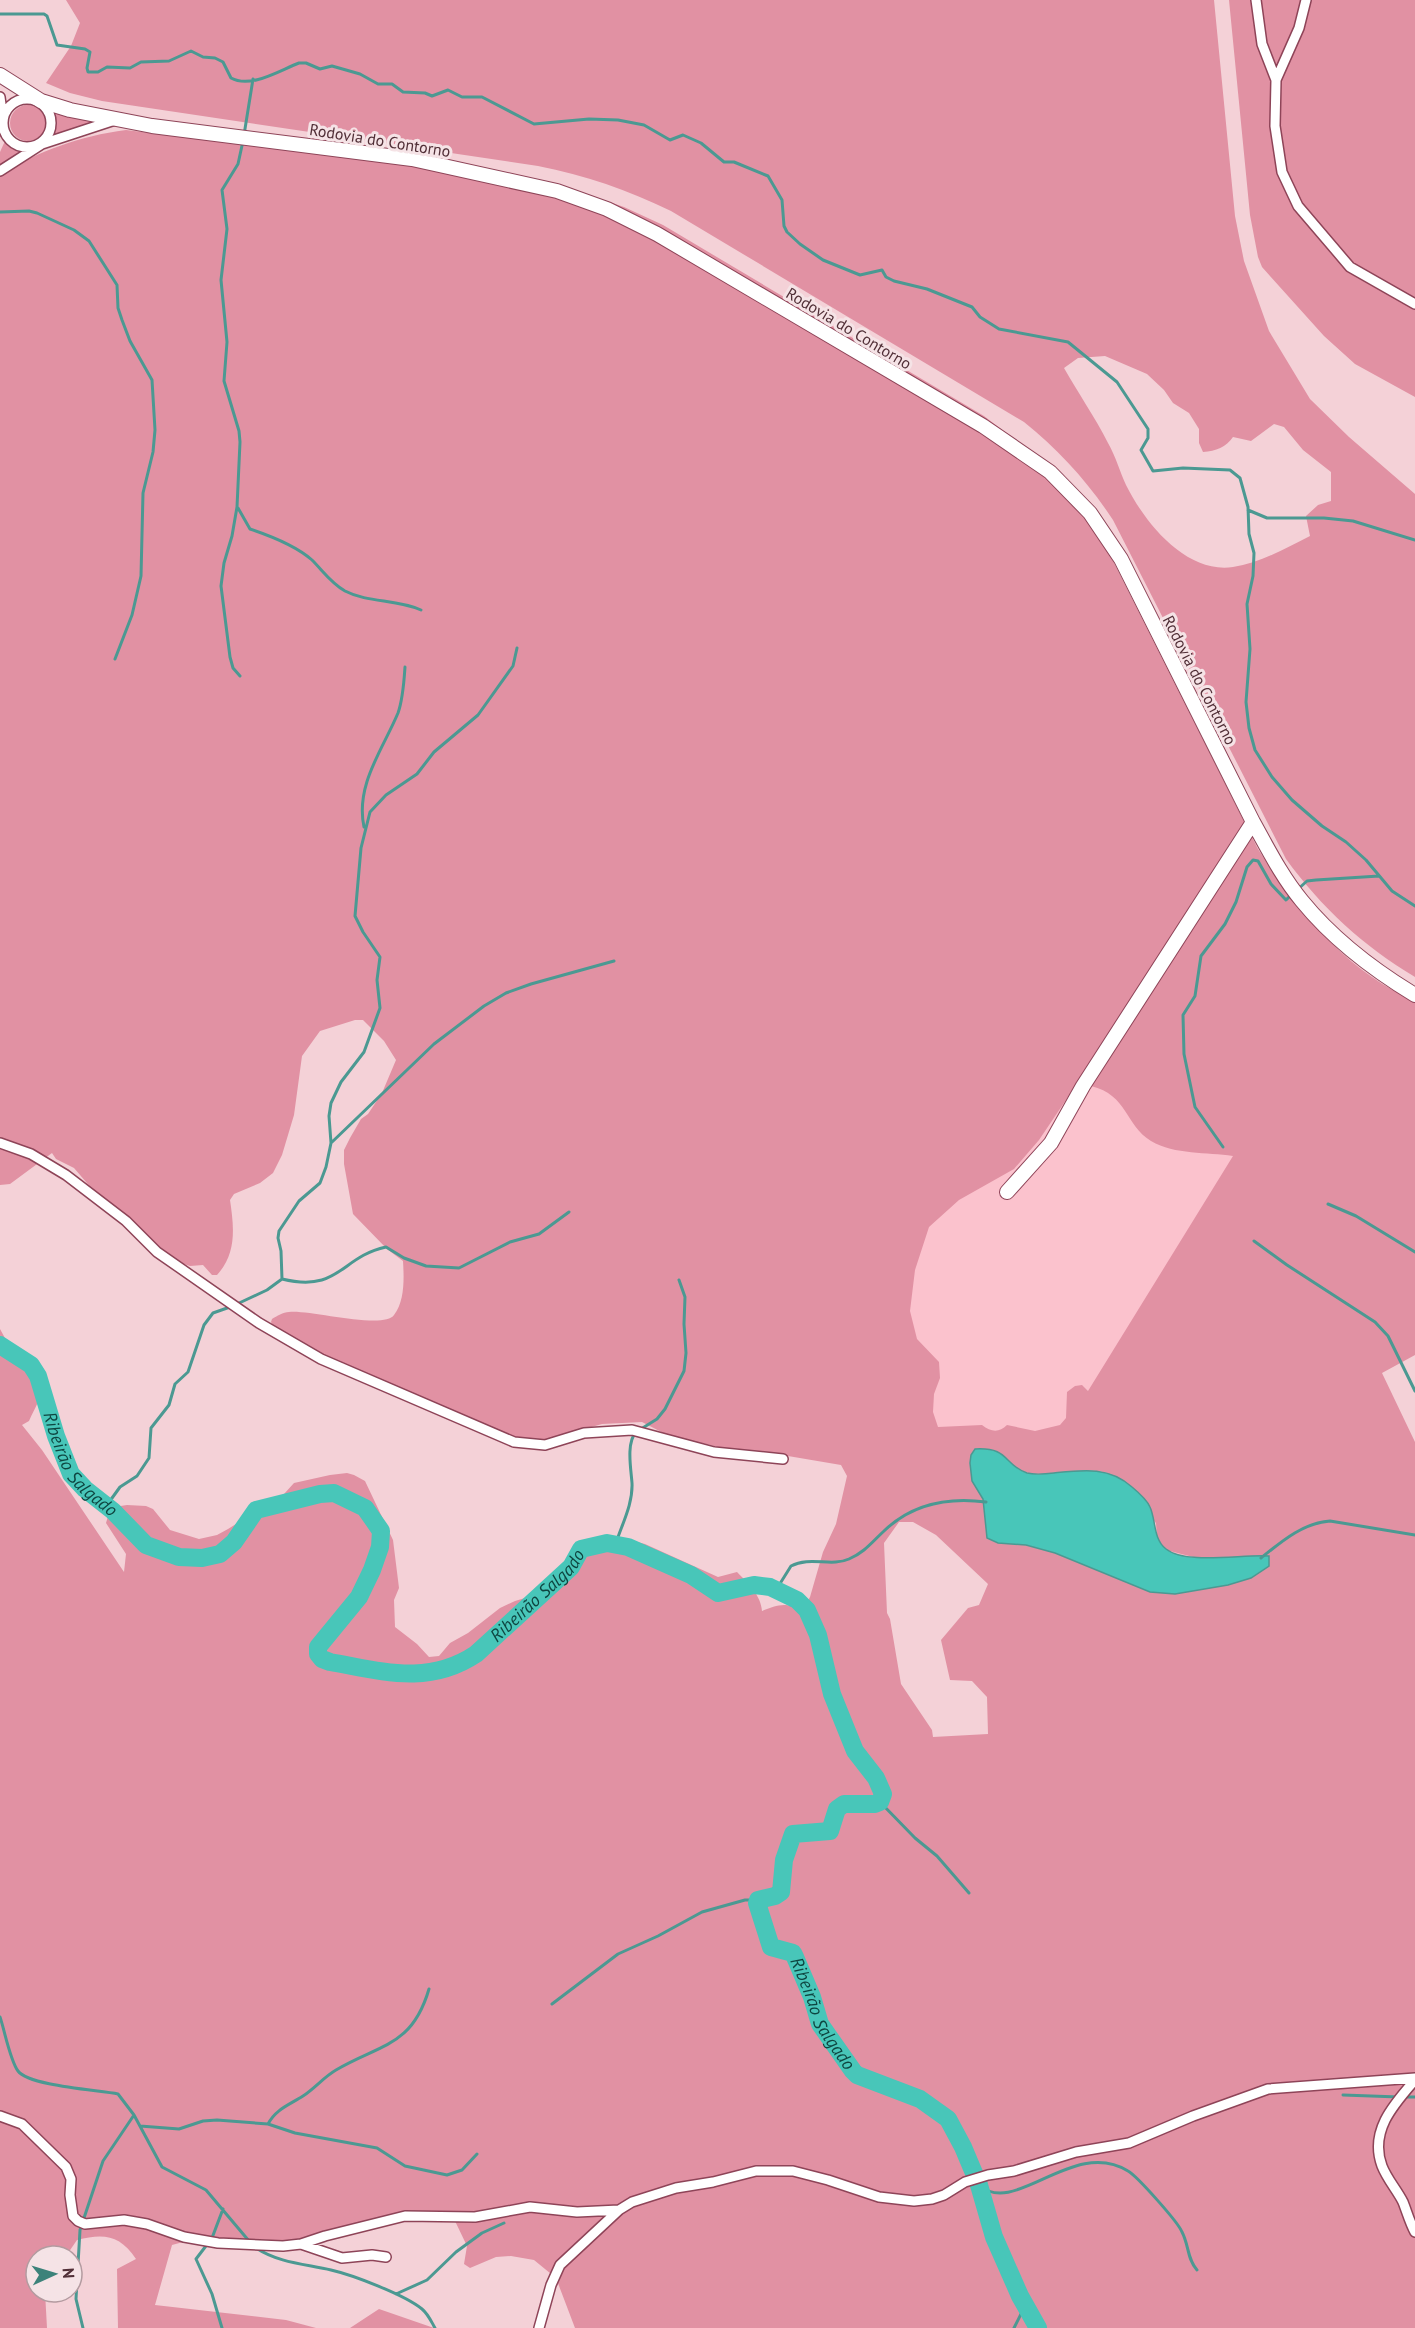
<svg xmlns="http://www.w3.org/2000/svg" width="1415" height="2328" font-family="'PT Sans',sans-serif">
  <style>
    .built { fill: #fbc2cd }
    .green { fill: #e191a3; fill-rule: evenodd }
    .water { fill: #48c6b9; stroke: #4b9992; stroke-width: 1.5 }
    .lines { fill: none; stroke-linecap: round; stroke-linejoin: round }
    .stream { stroke: #4b9992; stroke-width: 3 }
    .river { stroke: #48c6b9; stroke-width: 18 }
    .street-casing { stroke: #8e4458; stroke-width: 12 }
    .secondary-casing { stroke: #8e4458; stroke-width: 16 }
    .street { stroke: #fff; stroke-width: 9 }
    .secondary { stroke: #fff; stroke-width: 14 }
    .labels { text-anchor: middle; stroke-width: 6; stroke-linejoin: round; paint-order: stroke }
    .street-label { font-size: 16px; fill: #512f37; stroke: #f5e3e6 }
    .water-label { font-size: 18px; font-style: italic; fill: #0e4641; stroke: #f5e3e6 }
  </style>
  <rect width="100%" height="100%" fill="#f4d1d7"/>
  <!-- built -->
  <path class="built" d="M675,793L1269,1105L1208,1646L957,1539Z"/>
  <!-- green -->
  <path class="green" d="M66,0H1214L1235,216L1244,261L1269,331L1310,399L1349,437L1415,494V977C1363,946 1321,907 1286,859L1113,520C1088,482 1059,450 1024,422L671,211C628,190 585,175 538,166L102,101L70,93L46,83L71,46L80,23ZM1105,356L1147,374L1164,390L1173,403L1189,413L1199,429V443L1203,452C1216,451 1226,447 1233,437L1251,441L1274,424L1284,427L1303,450L1331,472V501L1318,505L1306,516L1310,536C1286,548 1260,563 1233,567C1186,574 1145,523 1126,485C1120,472 1116,457 1108,443C1095,417 1078,393 1064,368L1078,358Z
    M1229,0H1415V397L1355,364L1324,336L1262,267L1258,257L1250,215Z
    M10 123a18 18 0 1 1 36 0a18 18 0 1 1-36 0Z
    M53,110L95,121L53,135L56,124Z
    M126,130L520,179L583,193L624,207L663,225L984,416L1026,448L1074,498L1106,547L1258,849C1297,910 1347,972 1415,1001V1355L1382,1373L1415,1442V2328H575L556,2278L534,2260L511,2256L496,2257L470,2268L464,2264L467,2246L455,2221C436,2220 418,2218 400,2220C375,2224 352,2235 328,2239C276,2246 222,2230 172,2245L155,2305L286,2320L316,2328H118L117,2269L136,2259C120,2235 104,2233 77,2240L66,2256H36V2292H45L47,2328H0V1329L17,1360L42,1374C46,1392 36,1405 29,1421L22,1425L42,1450L124,1572L126,1554L106,1523L109,1513L114,1507L127,1505L146,1506L153,1509L170,1530L199,1539L217,1535L228,1529L284,1494L294,1483L330,1475L347,1473L354,1475L365,1481L393,1540L399,1588L394,1600L395,1627L417,1644L429,1657L439,1656L450,1643L468,1633L500,1608L515,1601L545,1592L588,1555C604,1547 615,1553 629,1540L645,1544L718,1577L737,1572C747,1582 761,1595 762,1611C777,1605 790,1600 801,1614L810,1597L823,1552L836,1524L847,1476L841,1465L788,1456L756,1457L707,1444L673,1438L642,1422L602,1424L542,1441L499,1438L311,1352L275,1330L271,1322L272,1319C277,1316 283,1312 289,1312C307,1309 384,1330 394,1315C405,1301 404,1278 403,1261L387,1249L353,1214L344,1164V1150L350,1138L361,1119L368,1114L382,1093L396,1060L384,1041L363,1020H355L320,1031L302,1056L294,1115L282,1155L273,1173L260,1183L234,1194L230,1200C234,1227 237,1253 217,1275H212L203,1265L190,1266L175,1261L105,1204L74,1168L56,1159L52,1153L10,1184L0,1185V174C40,151 79,136 126,130ZM1091,1086C1128,1095 1125,1125 1151,1141C1175,1155 1207,1152 1233,1156L1088,1391L1082,1385L1075,1386L1067,1392L1066,1418L1060,1425L1035,1431L1007,1425C999,1433 991,1432 982,1425L938,1427L933,1412L934,1394L940,1378L939,1362L917,1339L910,1311L915,1270L929,1227L959,1200L1014,1169L1039,1140L1074,1088ZM975,1449C1010,1447 1005,1468 1028,1473C1055,1478 1082,1466 1108,1473L1156,1523L1157,1538L1166,1550L1197,1558L1269,1556L1150,1592L1055,1553L1026,1545L998,1543L988,1538L983,1499L972,1481L970,1463ZM899,1522H913L936,1535L988,1584L979,1605L968,1608L941,1640L950,1680L972,1681L987,1697L988,1734L933,1737L932,1730L901,1684L890,1619L887,1613L884,1543Z
    M5,141L15,150L21,151L0,166V152Z
    M379,2309L434,2328H350Z"/>
  <!-- water -->
  <path class="water" d="M975,1449C1010,1447 1003,1465 1027,1473C1035,1475 1046,1474 1054,1473C1082,1470 1109,1466 1132,1487C1138,1492 1147,1500 1150,1507C1156,1520 1153,1539 1166,1549C1186,1565 1243,1554 1269,1556V1566L1251,1578L1228,1585L1175,1594L1150,1592L1055,1553L1026,1545L998,1543L987,1538L983,1499L972,1481L970,1463L971,1455Z"/>
  <g class="lines">
    <!-- stream -->
    <path class="stream" d="M0,14H44L47,16L57,45L85,49L90,52L87,68L88,72H98L107,67L130,68L141,62L169,61L191,51L203,57L215,58L223,62L231,78C251,89 280,70 299,63H306L320,69L332,66L360,74L378,84H392L403,92L425,93L432,96L448,90L462,97H482L534,124L589,119L618,120L644,125L670,140L683,135L701,143L724,162H734L768,176L782,200L784,226L787,232L800,244L823,260L860,275L882,270L886,277L894,281L927,289L972,307L980,317L999,329L1068,342L1117,382L1148,429V438L1141,450L1153,471L1183,468L1230,470L1240,478L1248,507L1249,534L1254,553L1253,576L1247,604L1250,649L1246,702L1249,728L1255,750L1272,777L1292,800L1322,826L1346,842L1366,860L1392,891L1415,906
      M244,135L253,79
      M0,212L29,211L37,213L74,230L89,241L117,285L118,308L122,320L130,341L152,380L155,430L153,452L143,493L141,576L132,615L115,659
      M238,508L250,529C271,536 295,545 312,560C323,571 331,583 345,591C368,603 396,599 421,610
      M1248,510L1267,518H1324L1353,521L1415,540
      M240,676L233,668L230,657L221,586L224,563L232,536L237,507L240,442L239,431L224,381L227,342L221,280L227,229L222,190L238,164L243,141
      M364,827C355,785 383,749 398,713C403,699 404,682 405,667
      M1297,890L1307,881L1316,880L1379,876
      M331,1143L434,1044L484,1006L506,993L531,984L614,961
      M1223,1147L1195,1107L1184,1054L1183,1015L1195,996L1201,956L1225,924L1236,902L1247,867L1253,860L1258,861L1271,884L1286,900L1292,894
      M1328,1204L1356,1216L1415,1252
      M1254,1241L1287,1265L1375,1322L1388,1336L1415,1391
      M282,1279C340,1293 340,1257 386,1247L404,1258L426,1266L459,1268L510,1242L539,1234L569,1212
      M237,1304L267,1290L282,1279L281,1251L278,1238L279,1231L299,1201L320,1183L326,1167L331,1143L329,1116L331,1103L341,1082L364,1052L380,1008L377,980L380,957L363,932L355,916L361,848L370,812L386,795L417,774L434,752L478,715L513,666L517,648
      M641,1429L657,1419L665,1409L684,1371L686,1353L684,1324L685,1297L679,1280
      M107,1505L120,1487L137,1476L149,1458L151,1428L169,1405L175,1384L188,1372L204,1325L213,1313L230,1307
      M616,1543C622,1524 633,1504 632,1483C631,1469 626,1443 636,1432
      M1261,1558C1282,1541 1303,1523 1330,1521L1415,1535
      M776,1590L791,1566C810,1556 831,1567 849,1559C865,1552 872,1542 884,1531C913,1503 948,1497 986,1502
      M880,1802L915,1838L937,1856L969,1893
      M552,2004L618,1954L658,1936L702,1912L745,1900H758
      M0,2017C5,2032 10,2060 18,2071C29,2086 98,2090 118,2094L134,2115L162,2167L206,2190L249,2241
      M1343,2095L1399,2097
      M1405,2097H1415
      M268,2124C276,2109 289,2105 303,2096C315,2088 324,2077 336,2070C380,2044 412,2047 429,1989
      M140,2126L179,2129L203,2121L217,2120L268,2124L295,2133L377,2148L405,2166L447,2175L462,2170L477,2154
      M979,2185C1015,2218 1073,2137 1128,2171C1137,2176 1178,2222 1182,2232C1189,2245 1187,2259 1197,2270
      M256,2248C279,2263 305,2264 331,2270C353,2275 405,2295 422,2309C428,2314 431,2321 435,2328
      M396,2294L427,2280L456,2252L482,2233L504,2223
      M83,2328L76,2299L80,2230L103,2161L134,2115
      M222,2328L212,2294L196,2259L212,2238L223,2209
      M1014,2328L1025,2306"/>
    <!-- river -->
    <path class="river" id="s1" d="M0,1345L31,1365L38,1376L56,1436L71,1474L85,1489L113,1511L146,1545L179,1557L202,1558L220,1554L234,1542L256,1510L320,1494L334,1493L365,1508L381,1531L380,1547L372,1570L359,1597L318,1647V1654L322,1659L330,1662C382,1671 428,1686 476,1654L571,1567L581,1549L607,1543L628,1547L691,1575L718,1593L754,1585L770,1587L797,1600L807,1610L818,1635L832,1694L855,1751L876,1778L883,1794L880,1802L875,1804H844L837,1809L830,1831L793,1834L784,1860L781,1892L775,1896L758,1900L757,1903L771,1947L793,1953L795,1957L812,1997L820,2024L853,2071L857,2075L920,2099L948,2119L963,2147L979,2185L994,2237L1020,2296L1038,2328"/>
    <!-- street casing -->
    <g class="street-casing">
      <path id="street" d="M1256,0L1262,44L1276,80
        M1306,0L1299,28L1276,80L1275,126L1282,172L1298,206L1350,267L1415,304
        M0,97L3,119
        M3 123a24 24 0 1 1 48 0a24 24 0 1 1-48 0Z
        M0,171L42,144L115,120
        M0,1143L31,1154L66,1175L126,1221L157,1252L259,1323L321,1359L514,1442L545,1445L584,1433L632,1430L714,1452L783,1459
        M1415,2080C1394,2104 1369,2131 1382,2166C1387,2179 1397,2190 1403,2202C1407,2212 1410,2223 1415,2232
        M0,2116L22,2124L66,2167L71,2179L70,2195L73,2216L78,2221L85,2224L124,2220L147,2224L184,2237L218,2243L283,2246L301,2244L325,2236L405,2216L475,2217L530,2207L577,2212L619,2210L632,2202L676,2188L713,2182L756,2171H793L828,2180L879,2197L914,2201L932,2199L944,2195L965,2182L988,2175L1014,2171L1076,2152L1129,2143L1193,2116L1268,2089L1415,2078
        M301,2244L342,2258L372,2255L386,2257
        M539,2328L551,2285L560,2265L619,2210"/>
    </g>
    <!-- secondary casing -->
    <g class="secondary-casing">
      <path id="secondary" d="M0,75L41,101L70,110L152,126L412,159L557,191L607,209L657,234L983,426L1050,472L1090,513L1121,559L1253,822C1268,849 1282,877 1302,901C1333,939 1372,969 1415,995
        M1007,1192L1051,1143L1083,1086L1253,822"/>
    </g>
    <!-- street -->
    <use href="#street" class="street"/>
    <!-- secondary -->
    <use href="#secondary" class="secondary"/>
  </g>
  <g class="labels">
    <!-- street labels -->
    <g class="street-label">
      <text transform="translate(380 140) rotate(9)" y="6">Rodovia do Contorno</text>
      <text transform="translate(849 328) rotate(31)" y="6">Rodovia do Contorno</text>
      <text transform="translate(1200 680) rotate(63)" y="6">Rodovia do Contorno</text>
    </g>
    <!-- water labels -->
    <g class="water-label">
      <text dy="6" stroke="none"><textPath href="#s1" startOffset="150">Ribeirão Salgado</textPath></text>
      <text dy="6" stroke="none"><textPath href="#s1" startOffset="926">Ribeirão Salgado</textPath></text>
      <text dy="6" stroke="none"><textPath href="#s1" startOffset="1776">Ribeirão Salgado</textPath></text>
    </g>
  </g>
  <!-- north arrow -->
  <g transform="translate(54 2274) rotate(86)"><circle r="28" fill="#f5e3e6" stroke="#b39ba0" stroke-width="1.5"/>
  <path d="M0-4.5L10 22L0 15L-10 22Z" fill="#3c827a"/>
  <text y="-9" font-size="16" font-weight="bold" text-anchor="middle" fill="#512f37">N</text>
  </g>
</svg>
